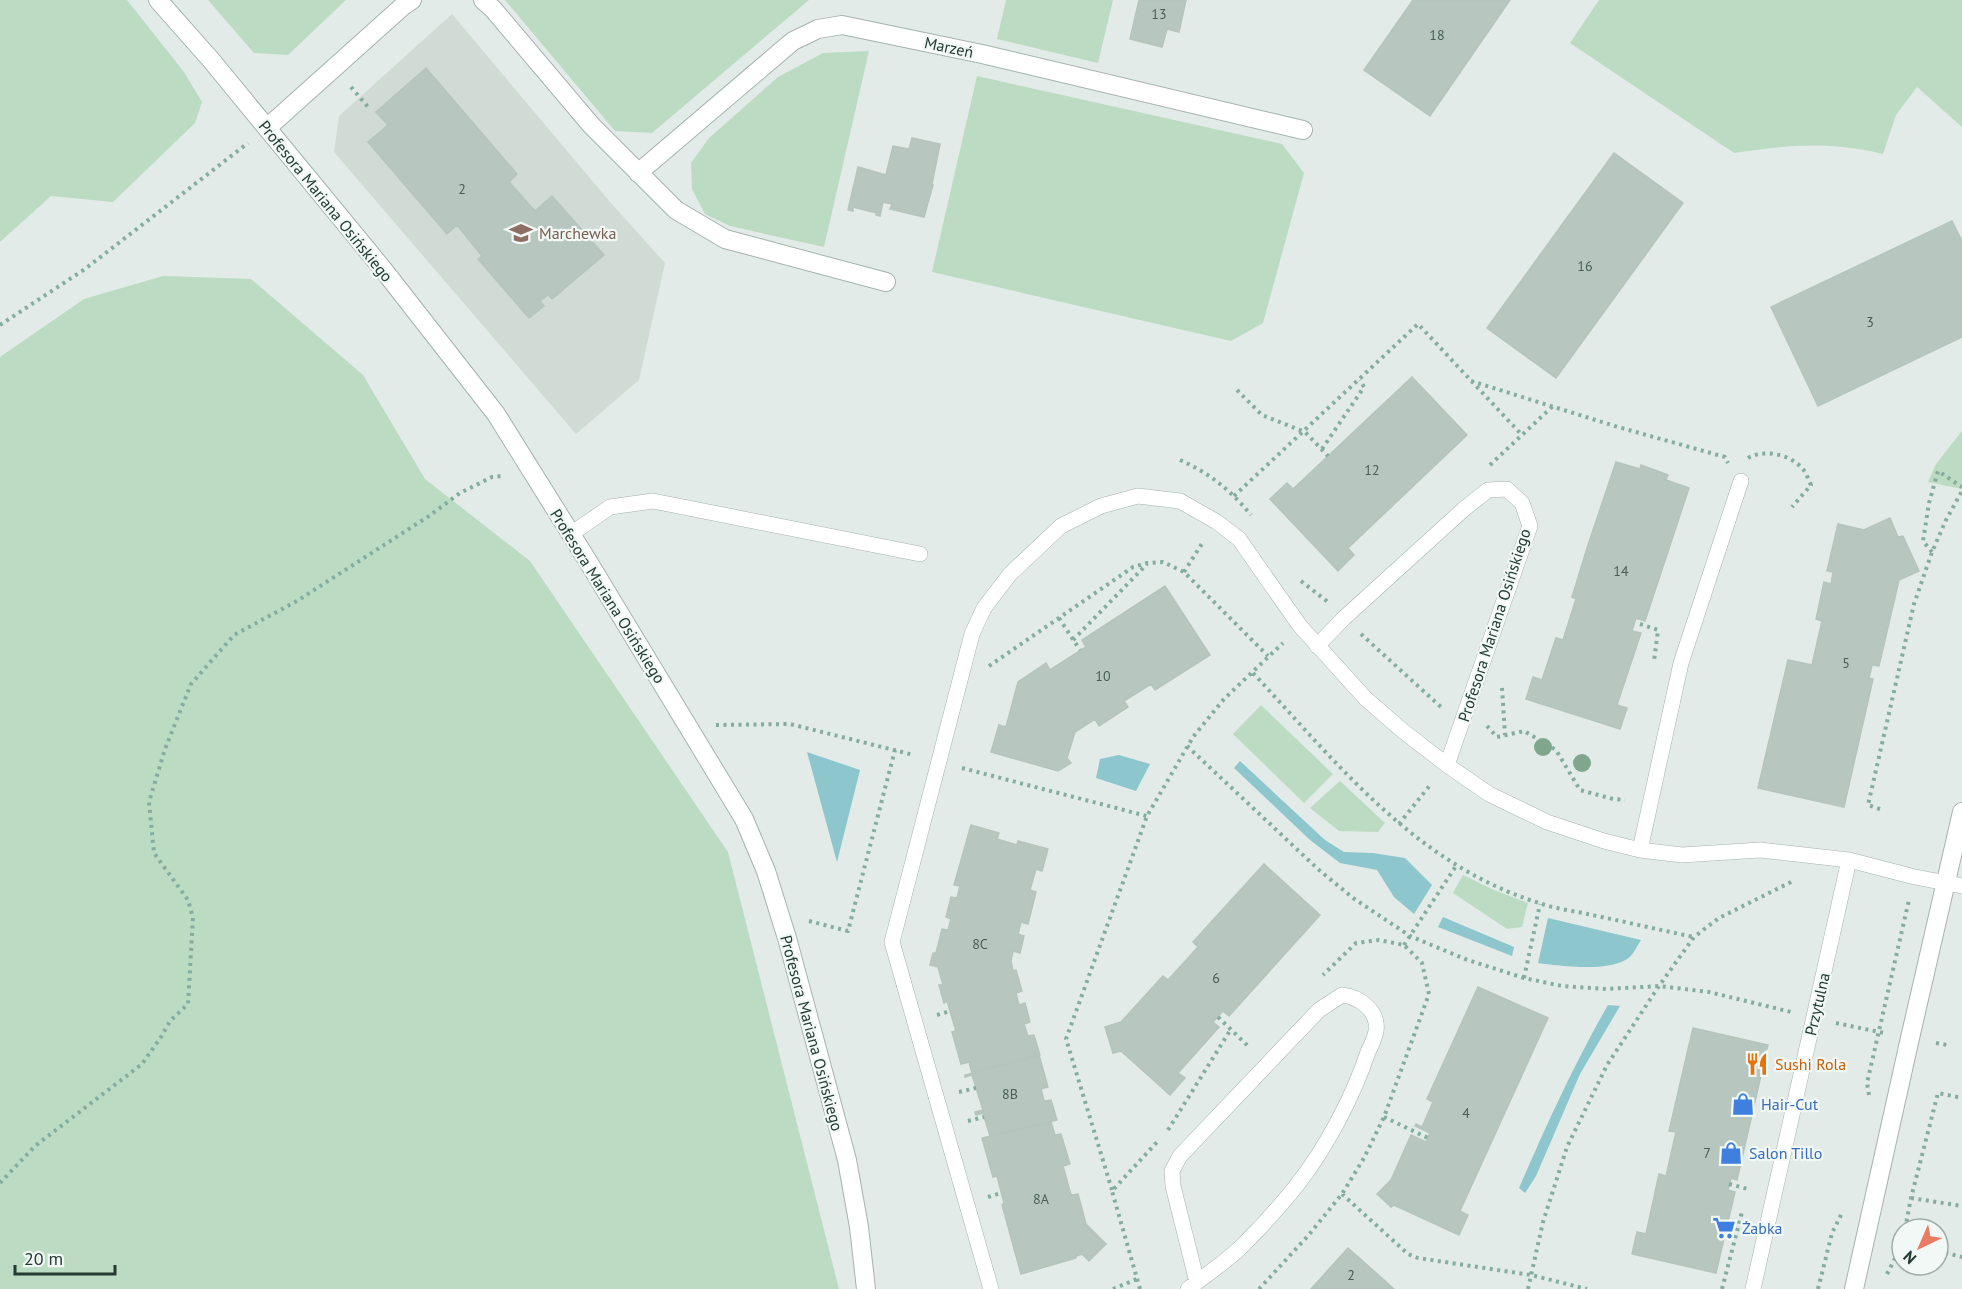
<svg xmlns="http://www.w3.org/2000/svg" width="1962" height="1289" font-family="'PT Sans',sans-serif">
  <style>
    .built { fill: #d0dbd5 }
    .green { fill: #bcdbc3 }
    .water { fill: #8dc6cd }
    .building { fill: #b7c6bf; stroke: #b5c4bd; stroke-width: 1.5 }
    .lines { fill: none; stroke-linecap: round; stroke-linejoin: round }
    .lane-casing { stroke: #a5b3ad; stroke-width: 16 }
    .street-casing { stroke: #a5b3ad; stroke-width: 20 }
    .path { stroke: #84ad9e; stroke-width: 4; stroke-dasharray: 3 4.5; stroke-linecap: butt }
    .lane { stroke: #fff; stroke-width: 15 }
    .street { stroke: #fff; stroke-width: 18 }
    .tree { fill: #80a78e }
    .labels { text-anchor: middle; stroke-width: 4.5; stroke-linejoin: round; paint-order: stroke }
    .number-label { font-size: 14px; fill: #485e56 }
    .street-label { font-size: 16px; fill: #233b33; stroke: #f2f8f5 }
    .education-label { font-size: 16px; fill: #785e54; stroke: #f2f8f5; text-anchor: start }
    .food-label { font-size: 16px; fill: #c56008; stroke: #f2f8f5; text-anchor: start }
    .shop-label { font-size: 16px; fill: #366cbe; stroke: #f2f8f5; text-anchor: start }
  </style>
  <rect width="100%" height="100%" fill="#e2ebe7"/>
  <!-- built -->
  <path class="built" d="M452,14L610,202L665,263L639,380L576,434L334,152L339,116Z"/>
  <!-- green -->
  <path class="green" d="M0,0H127L184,72L202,102L195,123L113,202L51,196L0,242Z
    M208,0H346L288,55L254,53Z
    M505,0H809L652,133L615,131Z
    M1006,0H1113L1098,63L997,39Z
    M1599,0H1962V127L1917,87L1896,115L1883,154C1827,141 1790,145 1734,153L1570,43Z
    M869,51L824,247L730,226L705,214L692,189L691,163L709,138L778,77L823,53Z
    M977,76L1282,144L1304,173L1263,323L1231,341L932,272Z
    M163,276L251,279L363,375L425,479L530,561L728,852L839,1289H0V357L84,299Z
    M1962,431V489L1928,482L1936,464Z
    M1261,705L1333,774L1304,803L1233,734Z
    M1340,781L1385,823L1378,832L1339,831L1310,808Z
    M1463,875L1494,890L1528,903L1522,927L1507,929L1453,893Z"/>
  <!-- water -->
  <path class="water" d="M807,752L860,770L837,862Z
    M1119,755L1150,764L1136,791L1096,778L1100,759Z
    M1240,761L1325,840L1344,852L1373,853L1405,858L1432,885L1414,914L1394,897L1377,870L1340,863L1310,840L1234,768Z
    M1443,917L1514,947L1512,956L1438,927Z
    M1548,918L1641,940C1637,946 1633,956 1627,959C1608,972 1560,966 1538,963Z
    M1608,1005L1620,1006L1580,1074L1536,1176L1525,1193L1519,1188C1546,1126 1574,1064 1608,1005Z"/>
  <!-- building -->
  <path class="building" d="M1139,0H1186L1179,32L1167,29L1162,47L1130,39Z
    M1413,0H1510L1430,116L1364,70Z
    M426,68L517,174L509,182L535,211L552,196L604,255L552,299L548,295L540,301L544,306L529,318L478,259L482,256L457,225L447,234L368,142L388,125L376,112Z
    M912,138L940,144L932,184L933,185L924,217L890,209L892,204L883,202L880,216L876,215L877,213L853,207V211L848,210L858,167L886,175L893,146L909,149Z
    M1614,153L1683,203L1556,378L1487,328Z
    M1952,221L1962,241V337L1818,406L1771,307Z
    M1412,377L1467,435L1348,548L1354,555L1338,571L1270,499L1287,483L1293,489Z
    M1616,462L1640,469L1641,465L1668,475L1666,480L1689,488L1645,621L1636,618L1632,631L1641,633L1617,705L1627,708L1620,729L1526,699L1533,677L1542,680L1556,638L1563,640L1576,599L1572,597L1588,545Z
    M1890,518L1898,537L1903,536L1919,571L1899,580L1879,666L1872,665L1869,678L1873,679L1844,807L1758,788L1788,660L1812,665L1822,621L1816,619L1824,582L1831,584L1833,572L1827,571L1838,524L1864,530Z
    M1165,586L1210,655L1155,690L1151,684L1124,701L1128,707L1099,726L1095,719L1075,732L1067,758L1071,763L1058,771L991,752L999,725L1006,727L1018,682L1046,663L1050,670L1086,647L1082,640Z
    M971,825L999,833L997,839L1017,845L1018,841L1048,849L1042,871L1036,869L1030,890L1036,892L1028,924L1021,922L1018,934L1024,936L1020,953L1013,951L1011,961L1013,971L1016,970L1022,991L1016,993L1019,1005L1025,1003L1030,1022L1024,1024L1028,1036L1034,1035L1040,1055L972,1073L969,1062L961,1064L952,1032L956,1031L947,1001L944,1003L939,985H943L938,967L930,965L933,953H936L942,929L948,930L951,919L946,917L951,897L957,898L960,886L954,885Z
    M1264,864L1320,915L1229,1016L1223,1011L1213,1022L1219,1027L1178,1073L1185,1078L1170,1095L1121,1051L1113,1053L1105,1027L1121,1022L1163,976L1168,980L1198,947L1193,942Z
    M1478,987L1548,1018L1460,1211L1468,1215L1459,1235L1394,1205L1391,1207L1377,1194L1391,1180L1411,1135L1426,1142L1430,1133L1415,1126L1416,1124L1422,1127L1433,1102L1427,1099Z
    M1693,1028L1768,1045L1737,1180L1731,1178L1728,1190L1735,1192L1716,1273L1632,1254L1637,1232L1646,1234L1659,1174L1666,1176L1676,1132L1669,1131Z
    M1039,1055L1048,1087L1041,1089L1044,1101L1051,1100L1057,1120L990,1136L983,1113L976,1115L975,1112L983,1110L972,1075L965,1077V1075Z
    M1051,1122L1055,1135L1061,1134L1070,1164L1063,1166L1071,1195L1078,1194L1086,1224L1106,1244L1089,1261L1082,1254L1076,1256V1258L1021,1274L1002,1205L1004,1203L997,1176L993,1177L982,1138Z
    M1348,1248L1394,1289H1311Z"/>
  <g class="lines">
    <!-- lane casing -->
    <g class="lane-casing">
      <path id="lane" d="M571,534L610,507L653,501L920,554
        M1317,646L1344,618L1464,509L1488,490L1507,489L1522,503L1530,526L1447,765
        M1640,850L1681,663L1741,481
        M991,1289L892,942L972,634L984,608L1010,574L1061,526L1101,506L1138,496L1180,501L1217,522L1239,539L1300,626L1366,699L1403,731L1447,765L1489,794L1547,822L1604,841L1640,850L1682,855L1760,850L1849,860L1915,877L1962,886
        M1188,1289C1207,1274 1229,1260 1245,1243C1263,1225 1281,1205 1297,1185C1326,1148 1353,1097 1368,1052C1371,1046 1375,1038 1376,1031C1379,1011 1360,997 1342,995L1319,1010L1180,1156L1172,1171L1173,1186L1197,1282
        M1753,1289L1849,860"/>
    </g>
    <!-- street casing -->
    <g class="street-casing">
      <path id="street" d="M158,0L211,60L382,268L496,414L589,563L744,819L766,871L787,938L847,1160L859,1227L866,1289
        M483,0L493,9L591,125L676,210L725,239L886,282
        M267,128L403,6L412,0
        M638,173L793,41L818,29L842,25L982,54L1303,130
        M1854,1289L1910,1038L1962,812"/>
    </g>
    <!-- path -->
    <path class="path" d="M351,87L368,107
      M0,325L85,269L248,143
      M1471,381L1618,427L1725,457L1728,463
      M1237,390L1262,415L1305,432L1328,456
      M1322,449L1364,387L1360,380
      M1748,458C1764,449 1789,454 1802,468C1806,472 1808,479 1811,485L1792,507
      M1180,460C1211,474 1230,490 1251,515
      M1490,465L1553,406
      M1234,496L1418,324L1522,435
      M1932,552L1923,541L1929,503L1938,471L1962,487
      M1184,572L1203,542
      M1301,581L1328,602
      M1059,618L1080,650
      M1640,624L1658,630L1654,661
      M1361,634L1442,708
      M1073,640L1147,564
      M989,666L1133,567L1147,563L1163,562L1184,572L1268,656
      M1253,673C1338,764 1415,864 1539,903C1556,909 1575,911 1592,915C1626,922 1660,930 1694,937
      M1502,688L1505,735
      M716,725L790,724L914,755
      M1487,726L1497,737L1524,731L1556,750L1580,790L1613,799L1625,800
      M1187,746L1319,870L1353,898L1410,936L1465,959L1524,978L1562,986L1606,989L1659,986L1709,992L1791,1012
      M962,768L1147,816
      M1880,809L1868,805L1914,604L1932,552L1946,520L1962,491
      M1399,824L1431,784
      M809,921L848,931L895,750
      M1404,945L1456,866
      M1524,978L1540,904
      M937,1015L950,1011
      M1218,1017L1249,1047
      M1836,1023L1884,1033
      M1936,1043L1947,1045
      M959,1092L976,1088
      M1869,1095L1867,1083L1909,900
      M1384,1117L1428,1138
      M968,1121L984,1117
      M1168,1130L1231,1029
      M0,1183L35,1146L142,1064L161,1037L170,1021L188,1004L193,918L188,900L154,853L149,802L165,749L191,684L234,635L297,601L429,516L460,493L492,477L505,476
      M1729,1184L1748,1189
      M1112,1190L1066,1039L1147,816L1193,737L1224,699L1283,643
      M1342,1194L1408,1254L1418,1258L1531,1275L1587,1289
      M988,1197L1001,1193
      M1911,1198L1962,1206
      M1905,1229L1911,1198L1938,1093L1962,1098
      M1938,1251L1962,1257
      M1887,1274L1902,1245
      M1113,1289L1137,1279
      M1140,1289L1112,1191L1157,1142
      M1259,1289L1307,1237L1342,1194L1364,1158L1384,1117L1429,994L1422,963L1404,945L1379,940L1356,943L1323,975
      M1528,1289L1543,1222L1567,1147L1607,1065L1659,986L1694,937L1719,918L1793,881
      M1722,1289L1742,1212
      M1818,1289L1832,1233L1842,1213"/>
    <!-- lane -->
    <use href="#lane" class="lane"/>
    <!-- street -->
    <use href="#street" class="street"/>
  </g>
  <!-- trees -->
  <g class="tree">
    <circle cx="1543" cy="747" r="9"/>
    <circle cx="1582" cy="763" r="9"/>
  </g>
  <!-- icons -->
  <defs>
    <g id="school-bare" transform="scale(1.8)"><path d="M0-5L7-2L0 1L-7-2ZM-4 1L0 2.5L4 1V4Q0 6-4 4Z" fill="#8d6e63" stroke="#f2f8f5" stroke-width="2.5" paint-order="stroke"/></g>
    <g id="restaurant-bare" transform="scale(1.8)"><path d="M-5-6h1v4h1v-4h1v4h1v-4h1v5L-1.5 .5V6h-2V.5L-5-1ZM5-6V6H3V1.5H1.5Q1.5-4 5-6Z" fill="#e8710a" stroke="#f2f8f5" stroke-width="2.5" paint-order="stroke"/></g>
    <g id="shop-bare" transform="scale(1.8)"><path d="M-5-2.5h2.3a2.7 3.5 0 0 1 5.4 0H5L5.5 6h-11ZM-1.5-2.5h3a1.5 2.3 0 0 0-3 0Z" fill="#3f7fe0" stroke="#f2f8f5" stroke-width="2.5" paint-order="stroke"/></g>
    <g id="supermarket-bare" transform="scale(1.8)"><path d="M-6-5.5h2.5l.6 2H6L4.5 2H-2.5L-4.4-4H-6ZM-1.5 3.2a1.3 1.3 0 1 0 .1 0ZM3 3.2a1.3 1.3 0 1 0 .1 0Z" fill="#3f7fe0" stroke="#f2f8f5" stroke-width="2.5" paint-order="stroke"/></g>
  </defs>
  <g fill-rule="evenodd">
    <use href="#school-bare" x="521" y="233"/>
    <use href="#restaurant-bare" x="1757" y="1064"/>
    <use href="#shop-bare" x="1743" y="1104"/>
    <use href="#shop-bare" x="1731" y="1153"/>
    <use href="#supermarket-bare" x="1724" y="1228"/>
  </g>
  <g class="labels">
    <!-- number labels -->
    <g class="number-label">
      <text x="1159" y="19">13</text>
      <text x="1437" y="40">18</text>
      <text x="462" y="194">2</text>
      <text x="1585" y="271">16</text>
      <text x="1870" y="327">3</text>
      <text x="1372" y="475">12</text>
      <text x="1621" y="576">14</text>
      <text x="1846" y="668">5</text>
      <text x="1103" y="681">10</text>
      <text x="980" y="949">8C</text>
      <text x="1216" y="983">6</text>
      <text x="1010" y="1099">8B</text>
      <text x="1466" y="1118">4</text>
      <text x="1707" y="1158">7</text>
      <text x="1041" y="1204">8A</text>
      <text x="1351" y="1280">2</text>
    </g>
    <!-- street labels -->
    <g class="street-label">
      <text transform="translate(949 47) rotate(12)" y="6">Marzeń</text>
      <text transform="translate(326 201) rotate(51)" y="6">Profesora Mariana Osińskiego</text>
      <text transform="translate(608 596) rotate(58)" y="6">Profesora Mariana Osińskiego</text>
      <text transform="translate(1494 625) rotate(-72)" y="6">Profesora Mariana Osińskiego</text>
      <text transform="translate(1817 1004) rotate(-77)" y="6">Przytulna</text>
      <text transform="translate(812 1033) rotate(75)" y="6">Profesora Mariana Osińskiego</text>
    </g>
    <!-- education labels -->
    <g class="education-label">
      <text x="539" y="239">Marchewka</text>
    </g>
    <!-- food labels -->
    <g class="food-label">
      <text x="1775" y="1070">Sushi Rola</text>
    </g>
    <!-- shop labels -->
    <g class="shop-label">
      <text x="1761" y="1110">Hair-Cut</text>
      <text x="1749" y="1159">Salon Tillo</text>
      <text x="1742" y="1234">Żabka</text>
    </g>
  </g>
  <!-- north arrow -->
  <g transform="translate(1920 1247) rotate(224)"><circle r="28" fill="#f2f8f5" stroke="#9faca7" stroke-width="1.5"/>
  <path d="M0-4.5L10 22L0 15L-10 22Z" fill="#e97c62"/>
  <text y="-9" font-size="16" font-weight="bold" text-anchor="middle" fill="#233b33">N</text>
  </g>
  <!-- scale -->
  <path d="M15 1265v9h100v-9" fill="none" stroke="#233b33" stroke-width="3"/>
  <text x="24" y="1265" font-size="18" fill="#233b33" stroke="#f2f8f5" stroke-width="4.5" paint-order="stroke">20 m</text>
</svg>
